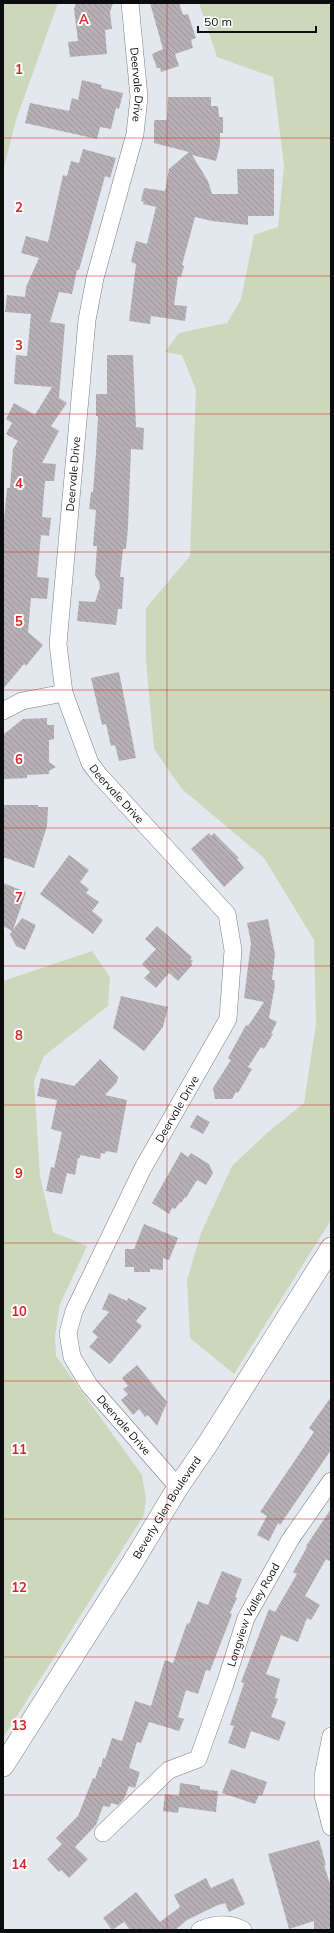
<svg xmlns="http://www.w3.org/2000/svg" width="334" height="1933" font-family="Mulish,sans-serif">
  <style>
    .green { fill: #ccd8bb }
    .building { fill: url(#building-back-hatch) }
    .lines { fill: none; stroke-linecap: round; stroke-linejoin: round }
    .minor-casing { stroke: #7a7e83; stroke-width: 18 }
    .major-casing { stroke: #7a7e83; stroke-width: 22 }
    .minor { stroke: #fff; stroke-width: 17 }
    .major { stroke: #fff; stroke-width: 21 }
    .grid { fill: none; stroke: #d62828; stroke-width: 1; stroke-opacity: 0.55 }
    .labels { text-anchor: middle; stroke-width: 4; stroke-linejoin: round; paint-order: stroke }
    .street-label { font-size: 11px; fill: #0a0c0d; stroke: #fff }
    .grid-label { font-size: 13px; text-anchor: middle; font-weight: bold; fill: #d62828; stroke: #fff; stroke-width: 4; stroke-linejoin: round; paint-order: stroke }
  </style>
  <defs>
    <pattern id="building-back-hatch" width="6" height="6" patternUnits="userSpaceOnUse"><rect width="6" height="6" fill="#b6b0b4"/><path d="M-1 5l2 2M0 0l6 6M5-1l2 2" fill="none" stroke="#9b969a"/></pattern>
  </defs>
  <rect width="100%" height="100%" fill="#e3e8ee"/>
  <!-- green -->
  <path class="green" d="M3,3H58L16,120L3,172Z
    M199,3H326L331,7V1220L234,1374L190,1338L187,1280L201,1233L232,1166L267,1133L304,1103L316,1024L314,940L264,858L182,789L154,749L146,661V608L190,556L196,390L182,355L165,352L179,333L227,323L241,299L254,235L278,227L284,166L273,77L217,57Z
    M92,951L110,977L108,1006L44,1056L34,1081L40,1176L53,1232L87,1246L60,1304L55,1336L56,1356L142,1475L146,1499L144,1515L3,1738V981Z"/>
  <!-- building -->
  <path class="building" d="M76,3H113L110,12L112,29L105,30L107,54L70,57L68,42L78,41L74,9Z
    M150,3H179L183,15L188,14L196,38L191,40L193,48L175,54L179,66L161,72L160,68H157L152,54L163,49Z
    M82,80L102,85L101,88L123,93L119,109L116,108L111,129L100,127L97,139L25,123L30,103L69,111L72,98L78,100Z
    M168,97H211V106H218L219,117H223V133H220V145L216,161L192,155L208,181L212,194H238L237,169H274V216H248V225L212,221L195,217L182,265L184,266L181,277L178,276L174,305L187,306L185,321L151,316L150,324L129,321L136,264L131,262L136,241L147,244L156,207L143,204L144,202L141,201L144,188L165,191L169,169L189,152L154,143V122L155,120H167Z
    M83,149L116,158L110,178L105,176L79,270H77L72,294L59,292L50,322L65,324L59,398L67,403L51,426L59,431L42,463L56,464L54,481H45L42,517L51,518L49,536L41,535L37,577L49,578L47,599L31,598L28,632L43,645L26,666L24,664L3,689V529L7,488H10L13,449L18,441L6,434L12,423L6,419L14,403L35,415L52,387L14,384L16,355L27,356L31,314L5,312L7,295L25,297L26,287L39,258L21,253L26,236L48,242L63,175L67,176L71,161L79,163Z
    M107,355H133L136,427L144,428L143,450L131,449L128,527L126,549H123L120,577H124L122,609H118L116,625L77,621L79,601L95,602L100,587L99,582L95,575L97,546H93L96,510L89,509L91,492H93L96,453L98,416H96V394H107Z
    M119,672L136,758L119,761L115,745L111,746L106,724L102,725L91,678Z
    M47,718V725H54V739L49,740V762L56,767L49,771V774L27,775V778L3,779L4,734L23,719Z
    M3,805H38V807H48L47,826L34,868L3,857Z
    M209,833L211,836L214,833L239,858L237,859L244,868L224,887L191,849Z
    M69,855L89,870L80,882L89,889L86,893L99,902L92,911L103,920L93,934L40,894Z
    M3,883L26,892L13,930L22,918L36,925L25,950L16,946L10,934L12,931L3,926Z
    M268,919L275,954L272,980H274L275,985L269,1018L277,1022L271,1034H273L264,1049L261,1047L248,1067L252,1069L238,1093L236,1092L232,1099H215L213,1088L231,1060L228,1058L246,1025L248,1026L264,1002L244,998L251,943L247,923Z
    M157,926L192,957L190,959L193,961L191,963L192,965L178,981L169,973L156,988L144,978L150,972L142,964L156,949L145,939Z
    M121,996L168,1007L163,1027L144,1051L113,1028Z
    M100,1059L118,1077L117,1082L105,1095L127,1100L117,1153L106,1151L105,1154L101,1153L100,1159L80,1155V1158H78L75,1175L67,1173L62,1194L46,1191L51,1167L54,1168L62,1132L51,1129L57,1100L37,1096L41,1078L74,1086Z
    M197,1115L210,1122L203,1134L190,1127Z
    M181,1152L188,1157L191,1153L209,1164L213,1173L206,1185L197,1180L186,1198L185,1197L181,1203L180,1202L175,1209L172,1208L169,1214L152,1203Z
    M144,1224L178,1238L169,1260L163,1258V1270L150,1269V1272H134V1267H125V1249H134Z
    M109,1293L127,1301L128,1298L147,1308L136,1321L142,1326L110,1364L89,1347L98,1337L92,1332L109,1312L102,1309Z
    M137,1365L167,1402L157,1426L148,1415L145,1417L139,1409L133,1415L121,1400L128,1394L123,1389L128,1386L122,1378Z
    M331,1397V1450L280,1525L278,1523L269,1541L257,1535L267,1516L260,1512L314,1432L309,1428Z
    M331,1509V1562L326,1559L305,1596L320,1605L311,1620L307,1618L298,1642L281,1635L266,1674L280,1679L275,1698L278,1699L271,1717L286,1722L279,1741L251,1731L245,1749L228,1743L234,1726L230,1725L244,1683L241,1682L269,1609L275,1612L297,1574L293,1572L307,1547L306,1546Z
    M222,1571L242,1579L235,1597L237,1598L230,1613L232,1614L210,1671L206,1670L198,1694L186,1690L178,1717L184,1719L179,1731L149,1722L141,1743L137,1742L129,1768L140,1772L135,1788L129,1786L124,1799L118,1805L111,1803L110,1807L103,1806L96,1825L75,1847L88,1859L69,1878L61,1870L59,1872L47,1859L62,1844L56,1838L78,1816L93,1778L95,1779L99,1767H101L103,1758L105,1759L112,1738L122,1741L135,1701L151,1706L165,1660L173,1663L187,1623L189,1624L198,1601L208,1605Z
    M231,1769L267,1782L262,1796L259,1795L255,1804L222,1793Z
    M180,1783L200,1786V1789L218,1791L216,1812L179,1807L178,1813L163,1811L165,1794L179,1796Z
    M319,1840L326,1865H324L331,1887V1930H314V1921L289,1929L268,1854Z
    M206,1878L211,1888L233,1878L245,1904L229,1912L225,1903L218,1905L187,1920L175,1930H130L124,1922L112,1930L103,1918L136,1892L160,1922L180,1907L174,1895Z"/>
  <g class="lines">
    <!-- minor casing -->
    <g class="minor-casing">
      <g id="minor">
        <path id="s1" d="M130,3L139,97L135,134L95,278L87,320L58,644L64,693L90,763L99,775L227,914L233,950L228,1019L143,1168L74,1311L68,1333L72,1357L89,1385L178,1487"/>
        <path d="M3,711L22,701L64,693"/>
        <path d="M331,1736L323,1776V1795L331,1827"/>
        <path id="s2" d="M103,1833L169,1770L198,1759L225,1684L246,1618L290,1540L331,1481"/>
        <path d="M200,1930C214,1924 229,1922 243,1930"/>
      </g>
    </g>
    <!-- major casing -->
    <g class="major-casing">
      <g id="major">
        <path id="s3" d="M3,1766L131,1565L178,1487L207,1445L331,1248"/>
      </g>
    </g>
    <!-- minor -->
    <use href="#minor" class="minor"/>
    <!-- major -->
    <use href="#major" class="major"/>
  </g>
  <!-- grid -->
  <path class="grid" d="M167,3V1930M3,138H331M3,276H331M3,414H331M3,552H331M3,690H331M3,828H331M3,966H331M3,1105H331M3,1243H331M3,1381H331M3,1519H331M3,1657H331M3,1795H331"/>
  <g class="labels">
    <!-- street labels -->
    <g class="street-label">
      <text dy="4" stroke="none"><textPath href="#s1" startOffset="82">Deervale Drive</textPath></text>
      <text transform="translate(73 474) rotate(-85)" y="4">Deervale Drive</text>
      <text dy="4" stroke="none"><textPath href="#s1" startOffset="814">Deervale Drive</textPath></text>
      <text transform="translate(177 1109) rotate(-60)" y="4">Deervale Drive</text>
      <text dy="4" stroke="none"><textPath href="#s1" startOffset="1546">Deervale Drive</textPath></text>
      <text dy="4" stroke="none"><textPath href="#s3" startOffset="306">Beverly Glen Boulevard</textPath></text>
      <text dy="4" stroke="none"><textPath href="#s2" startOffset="277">Longview Valley Road</textPath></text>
    </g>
  </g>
  <g class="grid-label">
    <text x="84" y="24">A</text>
    <text x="19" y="74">1</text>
    <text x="19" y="212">2</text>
    <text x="19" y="350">3</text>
    <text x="19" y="488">4</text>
    <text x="19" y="626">5</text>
    <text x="19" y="764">6</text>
    <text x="19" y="902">7</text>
    <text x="19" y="1040">8</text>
    <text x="19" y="1178">9</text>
    <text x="19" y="1316">10</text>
    <text x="19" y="1454">11</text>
    <text x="19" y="1592">12</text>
    <text x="19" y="1730">13</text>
    <text x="19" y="1869">14</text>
  </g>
  <!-- border -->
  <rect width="334" height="1933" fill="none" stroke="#0a0c0d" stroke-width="8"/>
  <!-- scale -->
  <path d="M198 26v6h118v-6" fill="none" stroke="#0a0c0d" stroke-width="2"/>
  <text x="204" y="26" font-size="12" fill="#0a0c0d" stroke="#ffffff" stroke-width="3" paint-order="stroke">50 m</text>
</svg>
